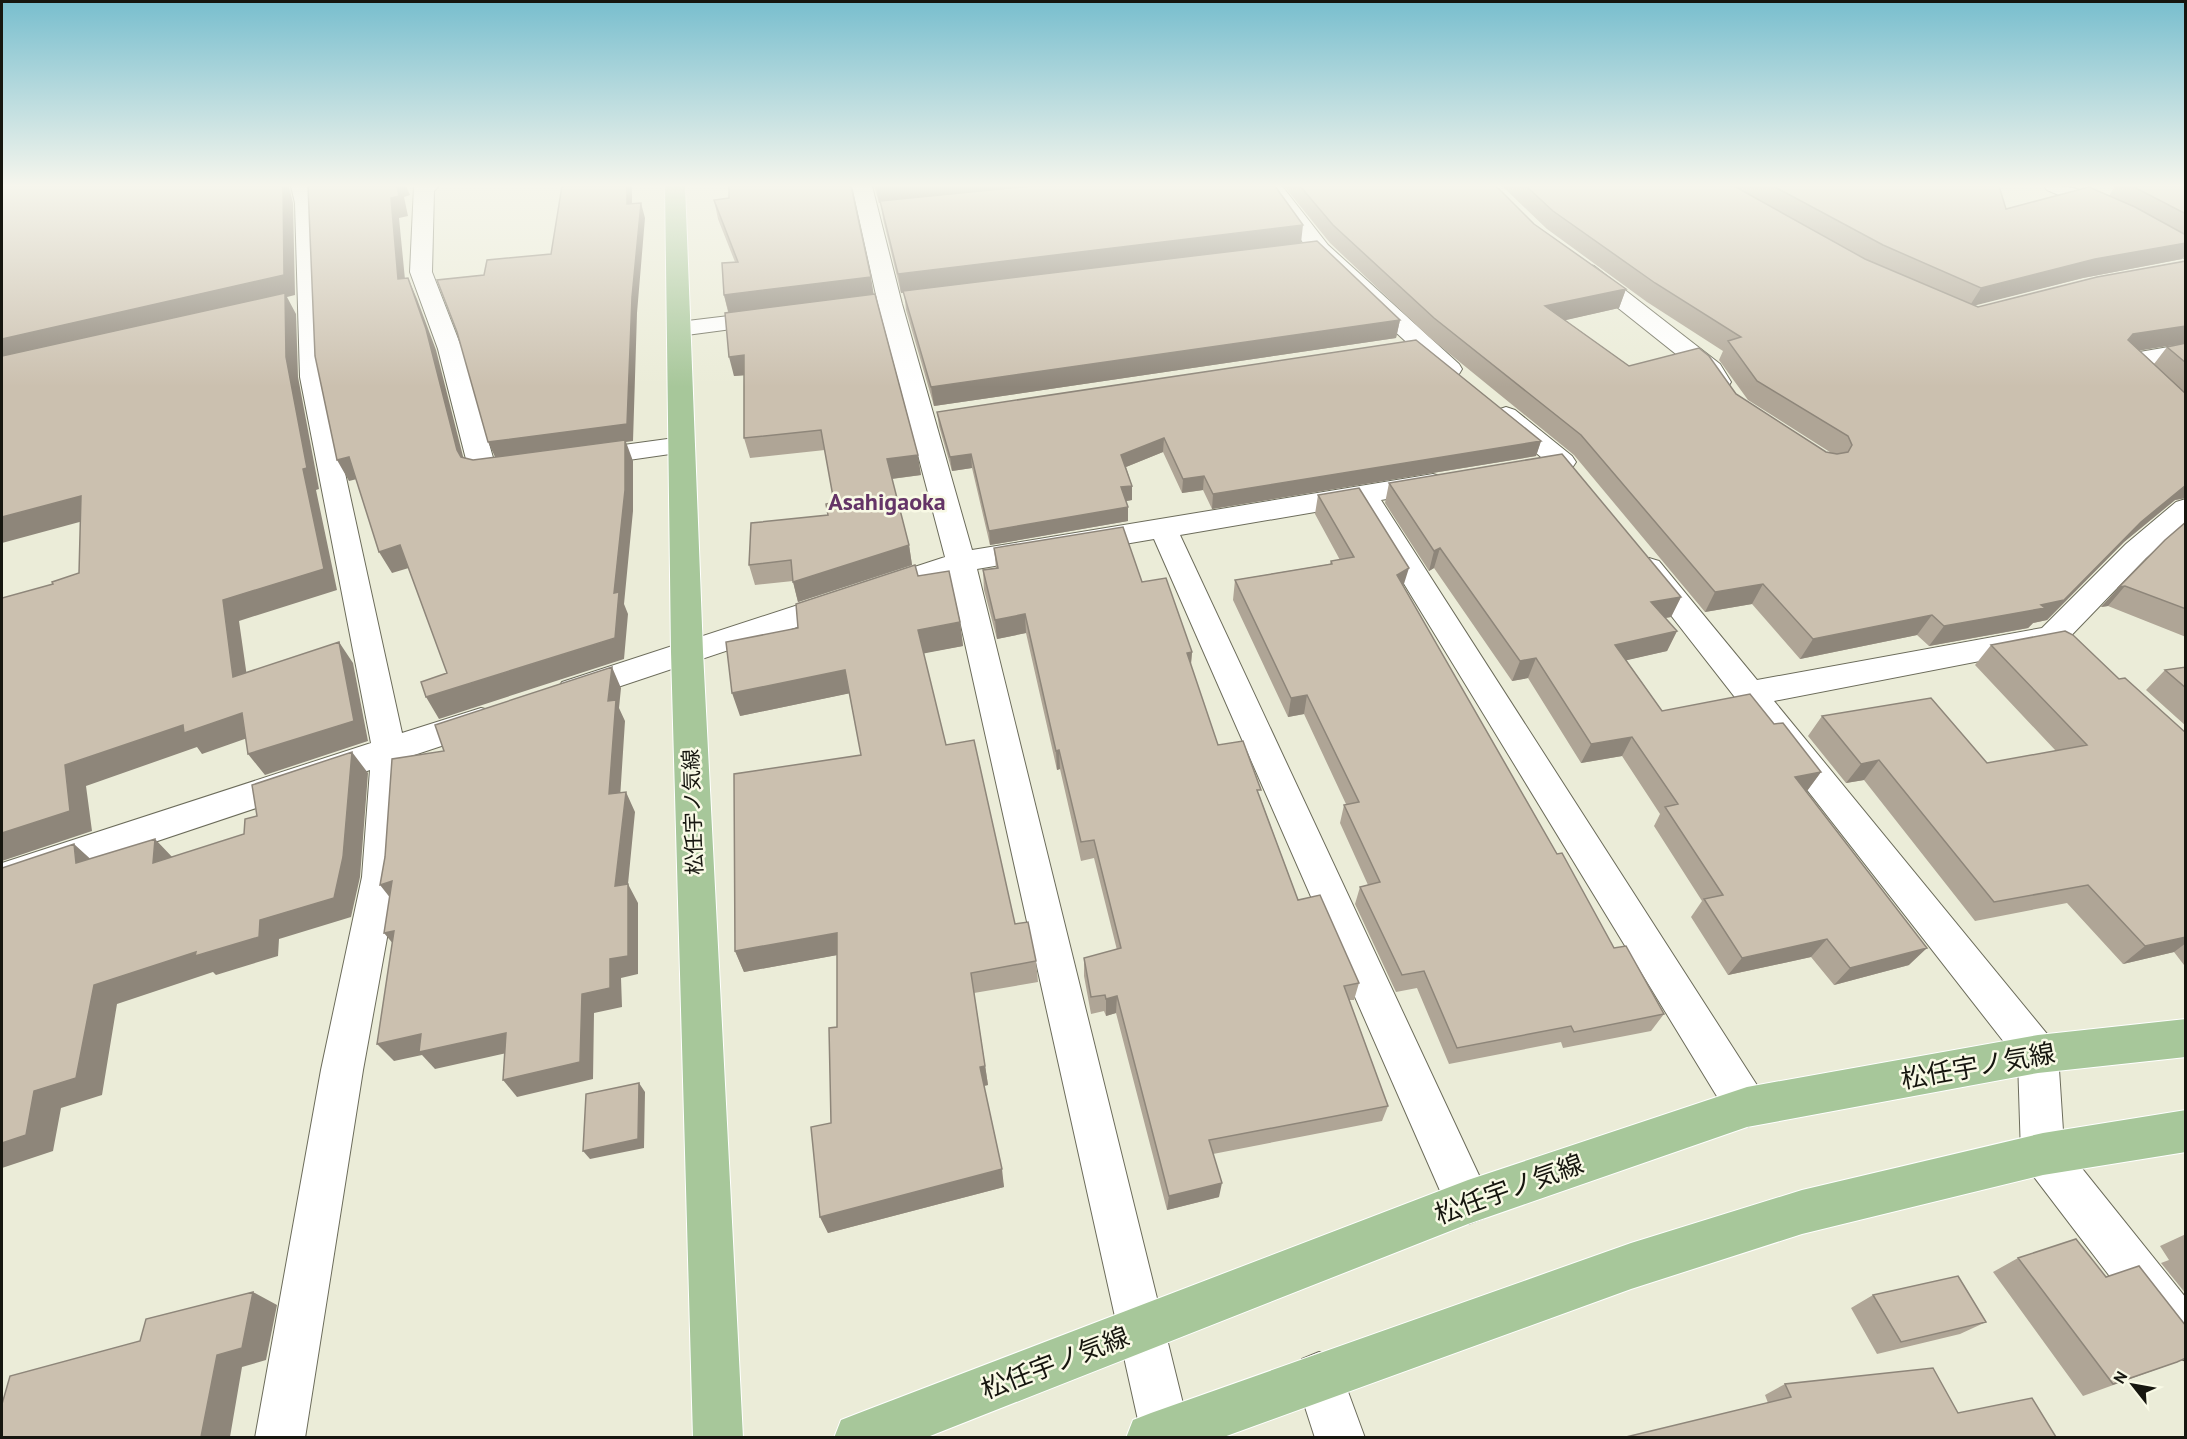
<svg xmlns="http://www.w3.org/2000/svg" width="2187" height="1439" font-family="'PT Sans','Noto Sans JP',sans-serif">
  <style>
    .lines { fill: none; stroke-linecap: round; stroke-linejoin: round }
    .minor-casing { stroke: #6c6c5b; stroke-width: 2 }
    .major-casing { stroke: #fff; stroke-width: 2 }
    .minor { fill: #fff; fill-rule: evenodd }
    .major { fill: #a7c79a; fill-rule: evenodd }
    .wall { fill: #afa596 }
    .shaded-wall { fill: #8e867a }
    .building { fill: #cbc0af; stroke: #8e867a; stroke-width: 1.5 }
    .labels { text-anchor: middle; stroke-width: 5; stroke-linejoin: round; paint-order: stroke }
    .street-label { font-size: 21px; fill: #16160f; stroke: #f8f9e5 }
    .quarter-label { font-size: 24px; font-weight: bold; fill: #643467; stroke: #f8f9e5 }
    .near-street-label { font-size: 26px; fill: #16160f; stroke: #f8f9e5 }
  </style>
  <rect width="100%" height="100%" fill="#ebecd8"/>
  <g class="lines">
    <!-- minor casing -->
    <g class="minor-casing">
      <path id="minor" d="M291,186H311L315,203L324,377L402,733L481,708L493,711L498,720L493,729L405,758L398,877L363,1070L305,1438H255L321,1070L362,877L370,770L2,893V863L371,743L300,377L295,203Z
        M414,186H439L434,191L432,272L462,349L494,461L515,459L525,461L528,467L525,473L483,479L473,477L469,471L438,349L410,272Z
        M852,186H872L902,304L972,550L1433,474L1443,477L1447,483L1443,489L1381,500L1762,1093L1768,1107L1762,1121L1747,1127L1732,1121L1356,505L1180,535L1484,1186L1490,1202L1484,1218L1468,1224L1452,1218L1154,539L977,569L1190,1432L1188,1438H1142L950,576L573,702L562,698L557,690L562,682L945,557L878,304Z
        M1262,186H1282L1328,245L1459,364L1462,369L1459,374L1450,376L1441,374L1312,255Z
        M2044,186C2091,182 2146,219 2186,243V259L2124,223L2047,190Z
        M1586,264L1594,266L1720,364L1731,382L1728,387L1719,389L1710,387L1701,374L1578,276L1575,271L1578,266Z
        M770,311L778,313L782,318L778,323L679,336L671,334L667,329L671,324L679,322Z
        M2186,344V358L2147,365L2186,398V420L2177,417L2116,361L2119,356L2128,354Z
        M1506,407L1515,410L1572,456L1576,462L1572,468L1563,470L1554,468L1497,420L1493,415L1497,410Z
        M682,437L691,439L695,445L691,451L587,466L578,464L574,458L578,452L587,450Z
        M2186,499V523L2146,558L2062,645L1774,701L2052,1040L2058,1054L2064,1146L2186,1298V1361L2169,1354L2028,1169L2021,1154L2018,1060L1634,568L1639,561L1649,558L1659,561L1757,680L2042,628L2126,544L2176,502Z
        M1319,1352L1336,1359L1365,1438H1315L1295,1376L1302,1359Z"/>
    </g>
    <!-- major casing -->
    <g class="major-casing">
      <path id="major" d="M665,186H685L703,652L743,1438H693L671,652Z
        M2186,1019V1057L2038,1073L1747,1127L1468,1224L925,1438H834L841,1420L859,1413L1468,1180L1747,1087L2038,1035Z
        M2186,1110V1152L2043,1175L1802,1234L1631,1289L1221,1438H1126L1133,1420L1151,1413L1631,1243L1802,1190L2043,1133Z"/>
    </g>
    <!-- minor -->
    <use href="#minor" class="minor"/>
    <!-- major -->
    <use href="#major" class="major"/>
  </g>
  <!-- wall -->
  <path class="wall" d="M874,186H1275L1301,243L1400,320L1396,338L934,406L906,310L904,292L901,293L883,219L881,202L879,203Z
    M1284,186H1496L1534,224L1626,289L1619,308L1565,320L1629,366L1736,394L1826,452L1833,454L1748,400L1719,360L1723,351L1647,302L1547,229L1502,186H1999L2006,209L2109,196L2115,186H2186V255L2182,259L2083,278L1974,305L1978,307L2186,261V343L2139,350L2154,364L2167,347L2186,343V498L2175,500L2124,542L2047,620L2033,623L2028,628L1929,646L1917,635L1800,659L1752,604L1705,612L1574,455L1429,337L1330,243Z
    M729,198L874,294L921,475L892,479L909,545L912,565L798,602L793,581L755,585L749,565L828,515L834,502L825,450L750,458L744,438V375L734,376L728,312L724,295L735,262L718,219L714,200Z
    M937,412L1541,441L1536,456L1212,509L1203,490L1182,493L1163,452L1126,467L1132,486V500L1126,501L1128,521L990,545L972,468L952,471L939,426Z
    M1389,483L1681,597L1671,617L1665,618L1677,631L1667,651L1626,660L1662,711L1774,724L1821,772L1807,791H1806L1909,965L1834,985L1811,957L1728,975L1691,917L1702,901L1654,826L1660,814L1622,756L1581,763L1528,678L1512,681L1434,568L1429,571L1385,503Z
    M1318,495L1403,587L1557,854L1614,948L1664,1014L1651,1031L1563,1048L1561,1042L1449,1064L1417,988L1396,992L1355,904L1360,887L1368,885L1340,823L1344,805L1346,804L1304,714L1288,717L1233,600L1235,580L1330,564L1331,561L1340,560L1315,514Z
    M2186,522V637L2108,606L2101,607Z
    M994,548L1142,582L1192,652L1191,666L1218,745L1260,797L1298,900L1359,983L1354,1000H1349L1388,1106L1382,1121L1213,1154L1219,1197L1167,1210L1116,1013L1106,1016L1104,1011L1091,1014L1084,976V958L1117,950L1094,858L1081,861L1060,769L1057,770L1026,633L997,639L984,590L983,570L996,568Z
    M918,576L960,622L963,646L923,653L946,745L1015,924L1036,961L1038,982L974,993L988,1085L984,1086L1004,1187L828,1233L820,1217L831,1123L837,1027V955L744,972L735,951L861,755L850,693L740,716L798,628Z
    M1991,645L2119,679L2186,733V965H2184L2174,952L2123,964L2067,903L1975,921L1864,780L1846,783L1808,736L1822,716L1987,763L2056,751L1975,665Z
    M2186,667V726L2146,690L2165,670Z
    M2186,1234V1294L2161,1263L2169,1260L2160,1246Z
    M2018,1258L2106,1277L2177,1362L2083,1396L1993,1272Z
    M1873,1295L1986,1322L1960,1334L1877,1354L1851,1308Z
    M1785,1384L1958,1413L1768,1403L1765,1395Z"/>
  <!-- shaded-wall -->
  <path class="shaded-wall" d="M283,186H290L289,187L293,203L295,295L287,297L296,314L298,377L319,489L316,490L337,590L239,621L250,698L233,677L2,364V339Z
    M397,186H406L410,195L404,197L408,216L399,218L407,300L398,279L391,198Z
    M627,186H632V219L627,204Z
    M876,186H1051L879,203Z
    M641,203L645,218L637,313L633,441L626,442L633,461V511L624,604L628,614L624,659L439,719L426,697L615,638L496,459L488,442L632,297Z
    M1303,225L1301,243L901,293L898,274Z
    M2186,243V255L2182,259L2083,278L1969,307L1981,288L2095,259Z
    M871,277L874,296L729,314L724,295Z
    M408,278L417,299L436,350L467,472L457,450Z
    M1626,289L1619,308L1540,326L1545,306Z
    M1400,320L1396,338L934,406L931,387Z
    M2186,326V343L2119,354L2133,334Z
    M744,355L749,375L734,376L729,357Z
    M1164,438L1163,452L1121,469V455Z
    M1541,441L1536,456L1212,509L1213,494Z
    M971,454L972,468L952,471L950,457Z
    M918,455L921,475L890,479L887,459Z
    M349,457L361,478L349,481L337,460Z
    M1204,476L1203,490L1182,493L1183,479Z
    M2186,485V498L2175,500L2124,542L2047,620L2033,623L2028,628L1929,646L1944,626L2141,522Z
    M1132,486V500L1121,502V487Z
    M81,496L98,517L2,543V517Z
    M1128,507V521L990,545L989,531Z
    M400,545L412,567L392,573L379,552Z
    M909,545L912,565L798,602L793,582Z
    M1440,548L1434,568L1429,571L1434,551Z
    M1409,568L1403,587L1397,575Z
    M1763,584L1752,604L1705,612L1715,592Z
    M2125,586L2108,606L2101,607L2119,587Z
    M1681,597L1671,617L1641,622L1651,602Z
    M1025,614L1026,633L997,639L995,620Z
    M1932,615L1917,635L1800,659L1813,639Z
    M960,622L963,646L921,654L918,630Z
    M1677,631L1667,651L1606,665L1615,645Z
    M339,642L353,663L368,741L265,775L248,754Z
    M1192,652L1190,672L1187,653Z
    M1536,658L1528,678L1512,681L1520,661Z
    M612,667L621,688L619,708L625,721L619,814L609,794L608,701Z
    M845,670L851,693L740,716L732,693Z
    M1307,695L1304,714L1288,717L1291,698Z
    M242,713L259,734L202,754L197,747L86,786L92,831L2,861V833L65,765L183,725Z
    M1632,737L1622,756L1581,763L1591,744Z
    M1059,750L1060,769L1057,770L1056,751Z
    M352,752L368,773L360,877L351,917L279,939L278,956L216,975L213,972L117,1004L102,1095L61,1108L53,1151L2,1168V1143L34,1091L94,985L260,920Z
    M1879,760L1864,780L1846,783L1861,764Z
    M1821,772L1807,791L1781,796L1795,777Z
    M626,792L635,812L628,884L638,903V974L621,978L622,1007L594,1013L593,1079L517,1097L503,1080L610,959L615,886Z
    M155,839L175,860L153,863Z
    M74,844L96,864L76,863Z
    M392,881L395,904L380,885Z
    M394,931L400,952L384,933Z
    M837,933L843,954L744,972L735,951Z
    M2186,937V943L2174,952L2123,964L2145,946Z
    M1827,939L1811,957L1728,975L1742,958Z
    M1927,948L1909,965L1834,985L1850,968Z
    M971,973L988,1085L983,1086L980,1067Z
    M1117,996L1116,1013L1106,1016V999Z
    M506,1033L520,1050L435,1069L422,1055L394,1061L377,1044L421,1034Z
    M639,1083L645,1092L644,1148L590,1159L583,1151Z
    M1002,1169L1004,1187L828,1233L820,1217Z
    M1222,1183L1219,1197L1167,1210L1169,1196Z
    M253,1292L277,1305L266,1360L242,1367L230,1437H201L217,1355Z"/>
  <!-- building -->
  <path class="building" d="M2,186H283L284,275L2,339Z
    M308,186H397L399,196L391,198L398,279L408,278L426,329L457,450L461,457L473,460L625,440V490L614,593L619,592L615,638L426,697L421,682L447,673L400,545L379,552L349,457L337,460L315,356Z
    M562,186H627V204L641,203L632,297L627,424L488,442L457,332L437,280L484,275L487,260L551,254Z
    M729,186H851L871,277L724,295L722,263L738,262L714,200L729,198Z
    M1031,186H1275L1303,225L898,274L880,201Z
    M1300,186H1496L1534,224L1626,289L1545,306L1629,366L1699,348L1709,356L1736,394L1826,452L1837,454L1848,452L1852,445L1848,436L1757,381L1728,341L1741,337L1655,283L1553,211L1526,186H1734L1865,259L1978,307L2097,277L2186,261V326L2133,334L2128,340L2186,394V485L2141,522L2064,600L2041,605L2045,608L1944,626L1932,615L1813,639L1763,584L1715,592L1581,435L1434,318L1333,225Z
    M1773,186H1999L2006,209L2089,187L2135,207L2186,235V243L2095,259L1981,288L1883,245Z
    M2132,186H2186V214Z
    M1317,241L1400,320L931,387L903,291Z
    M285,293L286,357L307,468L303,469L324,569L223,600L233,677L339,642L354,721L248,754L242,713L184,733L183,725L65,765L70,811L2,833V598L53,584L52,582L79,573L81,496L2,517V356Z
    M875,294L918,455L887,459L909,545L793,582L791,560L749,565L751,523L828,515L826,504L834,502L821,430L744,438V355L729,357L725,313Z
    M1416,340L1541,441L1213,494L1204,476L1183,479L1164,438L1121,455L1132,486L1121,487L1128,507L989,531L971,454L950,457L937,412Z
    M2186,343V363L2167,347Z
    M1562,454L1681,597L1651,602L1677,631L1615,645L1662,711L1750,694L1774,724L1783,723L1821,772L1795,777L1927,948L1850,968L1827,939L1742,958L1704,899L1723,895L1665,807L1678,804L1632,737L1591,744L1536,658L1520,661L1440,548L1434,551L1389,483Z
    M1359,488L1409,568L1397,575L1557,854L1562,853L1614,948L1626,946L1664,1014L1574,1032L1571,1026L1457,1048L1424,971L1402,975L1360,887L1380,882L1344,805L1359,802L1307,695L1291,698L1235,580L1332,564L1331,561L1354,557L1318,495Z
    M2186,522V609L2125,586L2119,587L2165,540Z
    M1123,527L1142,582L1166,578L1192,652L1187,653L1218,745L1243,741L1261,790H1257L1298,900L1320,895L1359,983L1344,986L1388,1106L1209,1140L1222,1183L1169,1196L1117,996L1106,999L1105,995L1091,997L1084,958L1121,948L1094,840L1081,842L1059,750L1056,751L1025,614L995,620L983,570L998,568L994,548Z
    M915,565L918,576L949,571L960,622L918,630L946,745L974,740L1015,924L1028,922L1036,961L971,973L985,1066L980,1067L1002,1169L820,1217L811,1127L831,1123L829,1028L837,1027V933L735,951L734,774L861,755L845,670L732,693L726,642L798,628L796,604Z
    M2065,631L2073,635L2119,679L2125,678L2186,733V937L2145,946L2088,885L1994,902L1879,760L1861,764L1822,716L1931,698L1987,763L2087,745L1991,645Z
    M612,667L608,701L616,700L609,794L626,792L615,886L628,884V956L610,959V988L582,994L580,1062L503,1080L506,1033L419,1052L421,1034L377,1044L394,931L384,933L392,881L380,885L385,857L392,759L444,751L435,725Z
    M2186,667V688L2165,670Z
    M352,752L343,857L334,898L260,920L259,937L195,956L196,952L94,985L76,1078L34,1091L26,1135L2,1143V868L74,844L76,863L155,839L153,863L244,834L245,819L257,816L252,785Z
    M639,1083L638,1139L583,1151L586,1094Z
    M2076,1239L2106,1277L2139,1266L2186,1326V1358L2177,1362L2113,1384L2018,1258Z
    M1958,1276L1986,1322L1901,1342L1873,1295Z
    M253,1292L242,1348L217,1355L201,1437H2V1404L10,1376L140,1341L146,1319Z
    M1933,1368L1958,1413L2032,1398L2056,1437H1626L1791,1397L1785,1384Z"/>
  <!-- sky -->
  <linearGradient id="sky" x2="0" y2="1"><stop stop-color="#78bece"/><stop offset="0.48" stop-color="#f6f6ed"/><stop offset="1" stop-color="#f6f6ed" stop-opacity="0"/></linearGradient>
  <rect width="2187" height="387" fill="url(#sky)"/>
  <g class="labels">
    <!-- street labels -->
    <g class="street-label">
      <text transform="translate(693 812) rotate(-92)" y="7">松任宇ノ気線</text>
    </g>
    <!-- quarter labels -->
    <g class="quarter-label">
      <text x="887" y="510">Asahigaoka</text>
    </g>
    <!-- near-street labels -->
    <g class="near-street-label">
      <text transform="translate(1978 1066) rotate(-10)" y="9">松任宇ノ気線</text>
      <text transform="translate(1509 1189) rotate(-20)" y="9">松任宇ノ気線</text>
      <text transform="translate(1055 1363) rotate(-21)" y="9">松任宇ノ気線</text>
    </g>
  </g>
  <!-- border -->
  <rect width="2187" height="1439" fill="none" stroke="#16160f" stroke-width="6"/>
  <!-- north arrow -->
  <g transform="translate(2133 1385) rotate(301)" stroke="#f8f9e5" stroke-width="4.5" paint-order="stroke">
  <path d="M0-4.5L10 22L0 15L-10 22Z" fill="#16160f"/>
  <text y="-9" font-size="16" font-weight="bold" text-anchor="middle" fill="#16160f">N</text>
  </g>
</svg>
